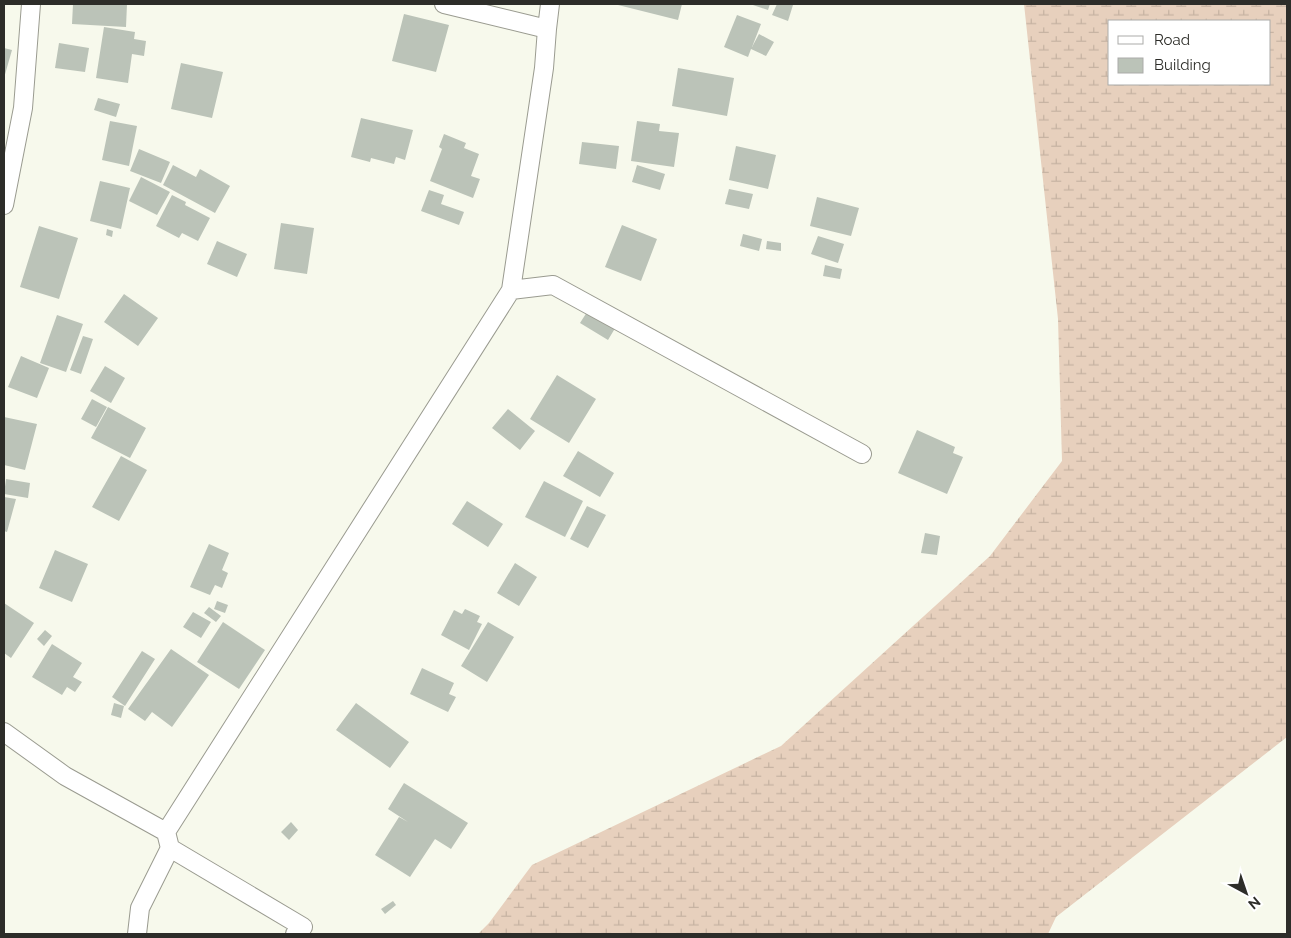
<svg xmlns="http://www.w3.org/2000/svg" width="1291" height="938" font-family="Raleway,sans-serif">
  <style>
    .wetland { fill: url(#wetland-marsh); fill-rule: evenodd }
    .building { fill: #bbc3b8 }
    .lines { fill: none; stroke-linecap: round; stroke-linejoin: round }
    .minor-casing { stroke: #9a9b90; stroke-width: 20 }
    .minor { stroke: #fff; stroke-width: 18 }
  </style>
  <defs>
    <pattern id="wetland-marsh" width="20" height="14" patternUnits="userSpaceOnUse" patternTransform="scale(1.25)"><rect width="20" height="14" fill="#e7d0bd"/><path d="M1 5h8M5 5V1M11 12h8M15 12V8" fill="none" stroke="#c6b3a2"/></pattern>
  </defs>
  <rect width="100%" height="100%" fill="#f7f9ec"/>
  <!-- wetland -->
  <path class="wetland" d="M1024,4H1287V737L1056,917L1048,934H478L489,923L532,865L781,746L990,556L1062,461L1058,319ZM1110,21H1270V84H1110Z"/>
  <!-- building -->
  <path class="building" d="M73,4H127L126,27L72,24Z
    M614,4H682L678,20Z
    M750,4H770L768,10Z
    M777,4L793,5L788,21L772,15Z
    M404,14L449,25L436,72L392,61Z
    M737,15L761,24L752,47L759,34L774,42L766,56L751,49L748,57L724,47Z
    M104,27L135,32L134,39L146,41L144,56L132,54L128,83L96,78Z
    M59,43L89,48L85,72L55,68Z
    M4,48L12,50L4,78Z
    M181,63L223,72L212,118L171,109Z
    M678,68L734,78L727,116L672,106Z
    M98,98L120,104L116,117L94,110Z
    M361,118L413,130L405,160L396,157L394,164L371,158L370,162L351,157Z
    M110,121L137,126L129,166L102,160Z
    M637,121L660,124L659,131L679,133L674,167L631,161Z
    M444,134L466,143L464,148L479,154L471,176L480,179L473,198L430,181L442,149L439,147Z
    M582,142L619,146L616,169L579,164Z
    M736,146L776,155L768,189L729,180Z
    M139,149L170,162L161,183L130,171Z
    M173,165L196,177L200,169L230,186L215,213L163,185Z
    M637,165L665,174L660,190L632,182Z
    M141,177L170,192L157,215L129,201Z
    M100,181L130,188L121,229L90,221Z
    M729,189L753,194L749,209L725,204Z
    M429,190L444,195L441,204L464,212L459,225L421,211Z
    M172,195L186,202L185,205L210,218L198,241L182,233L179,238L156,226Z
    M817,197L859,208L851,236L810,226Z
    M281,223L314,228L307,274L274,269Z
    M622,225L657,239L641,281L605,267Z
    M39,226L78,238L59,299L20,287Z
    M107,229L113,231L112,237L106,235Z
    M743,234L762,239L759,251L740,246Z
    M818,236L844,244L838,263L811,254Z
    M217,241L247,254L237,277L207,264Z
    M767,241L781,243V251L766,249Z
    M825,265L842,269L840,279L823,276Z
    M124,294L158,318L138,346L104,322Z
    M596,298L623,315L608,340L580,323Z
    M57,315L83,324L66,372L40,363Z
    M83,336L93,339L81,374L70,370Z
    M21,356L49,368L37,398L8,387Z
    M105,366L125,378L111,403L90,391Z
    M557,375L596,399L569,443L530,419Z
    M92,399L107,407L96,427L81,419Z
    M108,407L146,428L130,458L91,438Z
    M508,409L535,431L520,450L492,428Z
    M4,417L37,424L25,470L4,465Z
    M917,430L955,447L953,453L963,457L947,494L898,473Z
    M578,451L614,473L600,497L563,476Z
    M121,456L147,470L119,521L92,507Z
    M6,479L30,483L28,498L4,494Z
    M544,481L583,501L565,537L525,517Z
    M4,497L16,499L7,532L4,531Z
    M467,501L503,524L488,547L452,524Z
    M587,506L606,515L588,548L570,539Z
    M925,533L940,536L937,555L921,553Z
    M209,544L229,553L222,570L228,573L222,588L215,585L210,595L190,587Z
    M55,550L88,564L72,602L39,588Z
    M515,563L537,577L519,606L497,593Z
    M217,601L228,605L225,613L214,609Z
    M4,603L34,623L11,658L4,653Z
    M209,607L221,616L216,622L204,613Z
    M465,609L480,616L477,622L482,624L469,650L441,635L454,610L462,614Z
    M193,612L211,622L201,638L183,627Z
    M223,622L265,650L239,689L197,662Z
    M488,622L514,637L487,682L461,666Z
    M45,630L52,636L44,646L37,639Z
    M52,644L82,663L73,677L82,682L75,692L67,687L62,695L32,677Z
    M171,649L209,675L172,727L152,712L145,721L128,709Z
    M142,651L155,659L125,706L112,697Z
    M422,668L454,683L449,694L456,697L448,712L410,694Z
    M114,703L124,706L121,718L111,715Z
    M356,703L409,742L390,768L336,730Z
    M404,783L468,823L451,849L435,839L410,877L375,855L399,817L408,822L388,809Z
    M291,822L298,830L289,840L281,832Z
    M393,901L396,905L385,914L381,909Z"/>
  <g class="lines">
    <!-- minor casing -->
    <g class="minor-casing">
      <path id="minor" d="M444,4L547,29L550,4
        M4,205L23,108L31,4
        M511,290L553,285L862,454
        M4,732L65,776L166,832
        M170,848L303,927L295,934
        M137,934L140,908L170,848L166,832L511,290L544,68L547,29"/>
    </g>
    <!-- minor -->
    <use href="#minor" class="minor"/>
  </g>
  <!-- border -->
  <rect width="1291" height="938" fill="none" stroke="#2d2d29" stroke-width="10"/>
  <!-- legend -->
  <rect x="1108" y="20" width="162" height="65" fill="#ffffff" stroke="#ababa9"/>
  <rect x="1118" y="36" width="25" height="8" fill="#ffffff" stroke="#ababa9"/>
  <text x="1154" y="45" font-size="15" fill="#2d2d29">Road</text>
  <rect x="1118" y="58" width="25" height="15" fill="#bbc3b8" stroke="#ababa9"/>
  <text x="1154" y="70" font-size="15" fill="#2d2d29">Building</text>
  <!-- north arrow -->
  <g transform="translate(1246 893) rotate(140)" stroke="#ffffff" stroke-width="4" paint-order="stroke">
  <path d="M0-4L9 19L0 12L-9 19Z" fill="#2d2d29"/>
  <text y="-8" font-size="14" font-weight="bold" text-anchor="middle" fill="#2d2d29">N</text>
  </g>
</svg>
